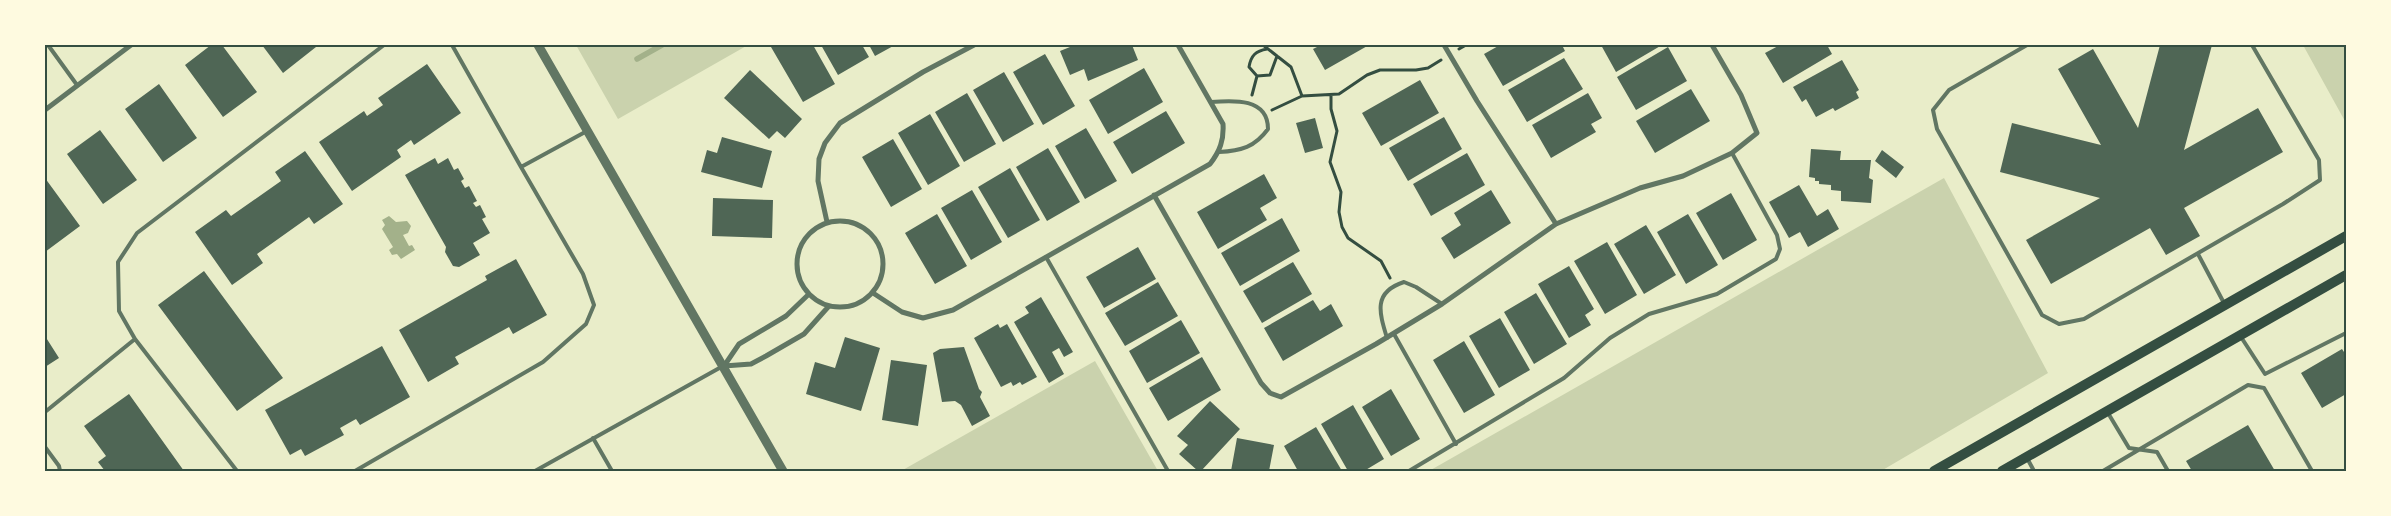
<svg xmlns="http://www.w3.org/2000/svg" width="2391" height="516" font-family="Inter,sans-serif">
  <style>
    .green { fill: #cad2ad }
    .water { fill: #a3b18a }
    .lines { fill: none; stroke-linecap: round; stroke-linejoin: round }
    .stream { stroke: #a3b18a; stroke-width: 5.5 }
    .building { fill: #4f6655 }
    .path { stroke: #344e41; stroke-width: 3 }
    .service { stroke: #617663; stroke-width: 4 }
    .minor { stroke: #617663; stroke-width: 5 }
    .tertiary { stroke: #617663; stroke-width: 9 }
    .secondary { stroke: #344e41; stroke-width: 10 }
    .neatline { fill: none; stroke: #344e41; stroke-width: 2 }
  </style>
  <rect width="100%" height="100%" fill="#e9edc9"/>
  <!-- green -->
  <path class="green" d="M576,45H748L618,119Z
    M2303,45H2346V123Z
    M1944,178L2048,373L1881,471H1429Z
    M1095,361L1158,471H901Z"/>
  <!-- water -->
  <path class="water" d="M389,216L396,222L407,221L411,226L408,233L403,235L409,246L412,245L415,250L401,259L397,254L392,255L389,250L393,247L382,229L385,225L382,220Z"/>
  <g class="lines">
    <!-- stream -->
    <path class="stream" d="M637,59L662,45"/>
  </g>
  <!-- building -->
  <path class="building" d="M211,45H222L257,92L223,117L185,65Z
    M262,45H315L316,47L283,73Z
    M774,45H813L835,84L803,102L771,47Z
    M821,45H862L869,57L838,75Z
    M869,45H895L875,56Z
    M1075,45H1132L1138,60L1088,81L1084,69L1070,75L1060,51Z
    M1321,45H1369L1325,70L1313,49Z
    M1500,45H1562L1565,51L1503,86L1484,54Z
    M1601,45H1662L1616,72Z
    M1780,45H1827L1832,54L1783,83L1765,53Z
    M2160,45H2212L2184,150L2258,108L2283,152L2184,208L2200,236L2166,255L2150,228L2051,284L2026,240L2100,198L2000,172L2012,123L2101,145L2058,69L2093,49L2138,128Z
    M1668,47L1687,81L1636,110L1617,77Z
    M1045,54L1075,106L1043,125L1013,72Z
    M1564,58L1583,89L1527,122L1508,90Z
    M1842,60L1859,90L1856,92L1859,98L1835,111L1833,108L1816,117L1806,99L1802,102L1793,87Z
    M427,64L461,113L414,145L411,140L397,150L401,157L352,191L319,142L364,111L367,116L383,105L378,98Z
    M1144,68L1163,102L1108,134L1089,100Z
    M750,70L802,119L785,138L777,131L769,139L724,98Z
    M1004,72L1034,124L1003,142L973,90Z
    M1420,80L1439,113L1381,146L1362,113Z
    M159,84L197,138L163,162L125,109Z
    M1691,89L1710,121L1655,153L1636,121Z
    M967,93L996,144L964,162L935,112Z
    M1588,93L1602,118L1591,124L1596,132L1551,158L1532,125Z
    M1166,111L1185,143L1132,174L1113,142Z
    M930,114L960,166L928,185L898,133Z
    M1444,117L1462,149L1408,181L1389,148Z
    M1315,118L1323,148L1305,153L1296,123Z
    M1086,128L1117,181L1085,199L1055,146Z
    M100,130L137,180L103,204L67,154Z
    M722,137L772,151L762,188L701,172L707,150L717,153Z
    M893,139L922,189L891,207L862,157Z
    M1048,148L1080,202L1047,221L1016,167Z
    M1811,149L1841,151L1840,160H1871L1869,178L1873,180L1871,203L1841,201V191L1831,190V185L1819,184V181H1815V178L1809,177Z
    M1882,150L1904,167L1896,178L1875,161Z
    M305,151L343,204L314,224L309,217L257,254L263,263L232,285L195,232L226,210L231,216L281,181L275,172Z
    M1467,153L1485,185L1431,216L1413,184Z
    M435,158L438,164L448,158L454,170L458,168L464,179L461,181L465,188L469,186L477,201L473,203L476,207L480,205L486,217L482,219L490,233L473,243L480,255L459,267L453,266L445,252L446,247L405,175Z
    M1010,168L1040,220L1008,238L978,187Z
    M1264,174L1277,198L1260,208L1267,220L1218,249L1197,212Z
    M45,178L80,226L45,252Z
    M1799,185L1817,216L1828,209L1839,229L1808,247L1800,232L1789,238L1769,202Z
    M972,190L1002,242L971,260L941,208Z
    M1491,190L1511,223L1454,259L1441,238L1461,225L1454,213Z
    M1731,193L1757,240L1723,260L1696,213Z
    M713,198L773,200L772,238L712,236Z
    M937,214L967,266L935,284L905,233Z
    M1688,214L1718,265L1686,284L1657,232Z
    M1282,218L1300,251L1240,286L1221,253Z
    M1646,225L1676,275L1644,294L1614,244Z
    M1607,242L1637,295L1605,314L1574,261Z
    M1138,247L1156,279L1104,308L1086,277Z
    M516,259L547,315L513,334L509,327L455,357L459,364L428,382L399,330L487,280L485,276Z
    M1293,262L1312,294L1262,323L1243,291Z
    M1569,266L1594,309L1585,315L1591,325L1569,338L1538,284Z
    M204,271L283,378L237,411L158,305Z
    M1158,282L1178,316L1125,346L1105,313Z
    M1536,293L1567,344L1534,364L1504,312Z
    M1041,297L1073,352L1064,357L1059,348L1052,352L1064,374L1049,383L1014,322L1029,313L1025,307Z
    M1313,300L1320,311L1331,304L1343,326L1283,361L1264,328Z
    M1500,318L1530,370L1499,388L1469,336Z
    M1181,320L1200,353L1147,383L1129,351Z
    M998,324L1000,328L1007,324L1037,377L1022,385L1020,382L1013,386L1011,382L1001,387L974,338Z
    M45,336L59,358L45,367Z
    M845,337L880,348L861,411L806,394L815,362L835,368Z
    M1464,341L1495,395L1464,413L1433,360Z
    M382,346L410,397L360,425L356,419L340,428L344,435L305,456L301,449L290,455L265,410Z
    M964,347L979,389L982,392L980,397L990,416L972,426L961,405L955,401L942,402L933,353L940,349Z
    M2342,349L2346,355V394L2322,408L2301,373Z
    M1202,357L1221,390L1168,421L1149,388Z
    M891,360L927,365L918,426L882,420Z
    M1391,389L1420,439L1391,456L1362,407Z
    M129,394L184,471H115L114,469L105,471L98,462L106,456L84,426Z
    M1210,401L1240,429L1201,471H1198L1179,454L1188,445L1177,436Z
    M1353,405L1384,459L1364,471H1348L1321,424Z
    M2248,425L2275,471H2192L2186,461Z
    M1316,427L1342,471H1298L1284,446Z
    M1237,438L1274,445L1269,471H1231Z"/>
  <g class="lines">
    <!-- path -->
    <path class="path" d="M1263,45L1291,67L1302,96
      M1267,49C1256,51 1251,55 1249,67L1257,76L1270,75L1277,56
      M1459,49L1466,45
      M1252,95L1257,76
      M1331,96V109L1337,131L1330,162L1341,192L1339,212L1342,227L1348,238L1381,261L1390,278
      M1272,110L1302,96L1339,94L1367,75L1380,70H1416L1428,68L1441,60"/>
    <!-- service -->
    <path class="service" d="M48,45L77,85
      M452,45L521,167
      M2027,45L1949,90L1933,110L1937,129L2042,315L2059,324L2084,319L2283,204L2320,180L2319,160L2252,45
      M1211,102C1234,100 1268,98 1268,129C1255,147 1241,151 1219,152
      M2198,254L2225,305
      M1046,257L1168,471
      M1394,334L1456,444
      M2241,337L2265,374L2346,333
      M1387,338C1379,312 1373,292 1404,282L1416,287L1442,304
      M135,339L237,471
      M45,412L135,339L119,311L118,262L137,233L384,45
      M2108,413L2129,448L2157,452L2168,471
      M593,438L612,471
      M45,447L59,466L60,471
      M2027,458L2034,471
      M355,471L543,362L586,324L594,305L583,274L521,167L587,131
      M535,471L723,366
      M1409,471L1564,378L1610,338L1649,314L1717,294L1776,259L1780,249L1777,235L1732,153
      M2103,471L2248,385L2264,388L2312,471"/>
    <!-- minor -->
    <path class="minor" d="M1444,45L1477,101L1556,224
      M45,110L131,45
      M1154,195L1261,383L1270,393L1281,397L1376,344L1442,304L1556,224L1640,188L1683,176L1732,153L1757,133L1741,95L1712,45
      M797 264a43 43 0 1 1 86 0a43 43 0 1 1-86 0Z
      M827,222L818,181L819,159L825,143L840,123L923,72L974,45
      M873,293L902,312L923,318L953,310L1210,164C1220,151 1224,140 1223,124L1178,45
      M724,366L751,364L766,356L804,334L829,306
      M724,366L739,344L786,316L809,294"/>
    <!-- tertiary -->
    <path class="tertiary" d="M538,45L783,471"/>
    <!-- secondary -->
    <path class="secondary" d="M1934,471L2346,236
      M2002,471L2346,275"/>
  </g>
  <!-- border -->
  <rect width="2391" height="516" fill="none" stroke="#fefae0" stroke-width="92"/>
  <rect x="46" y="46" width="2299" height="424" class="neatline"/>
</svg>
